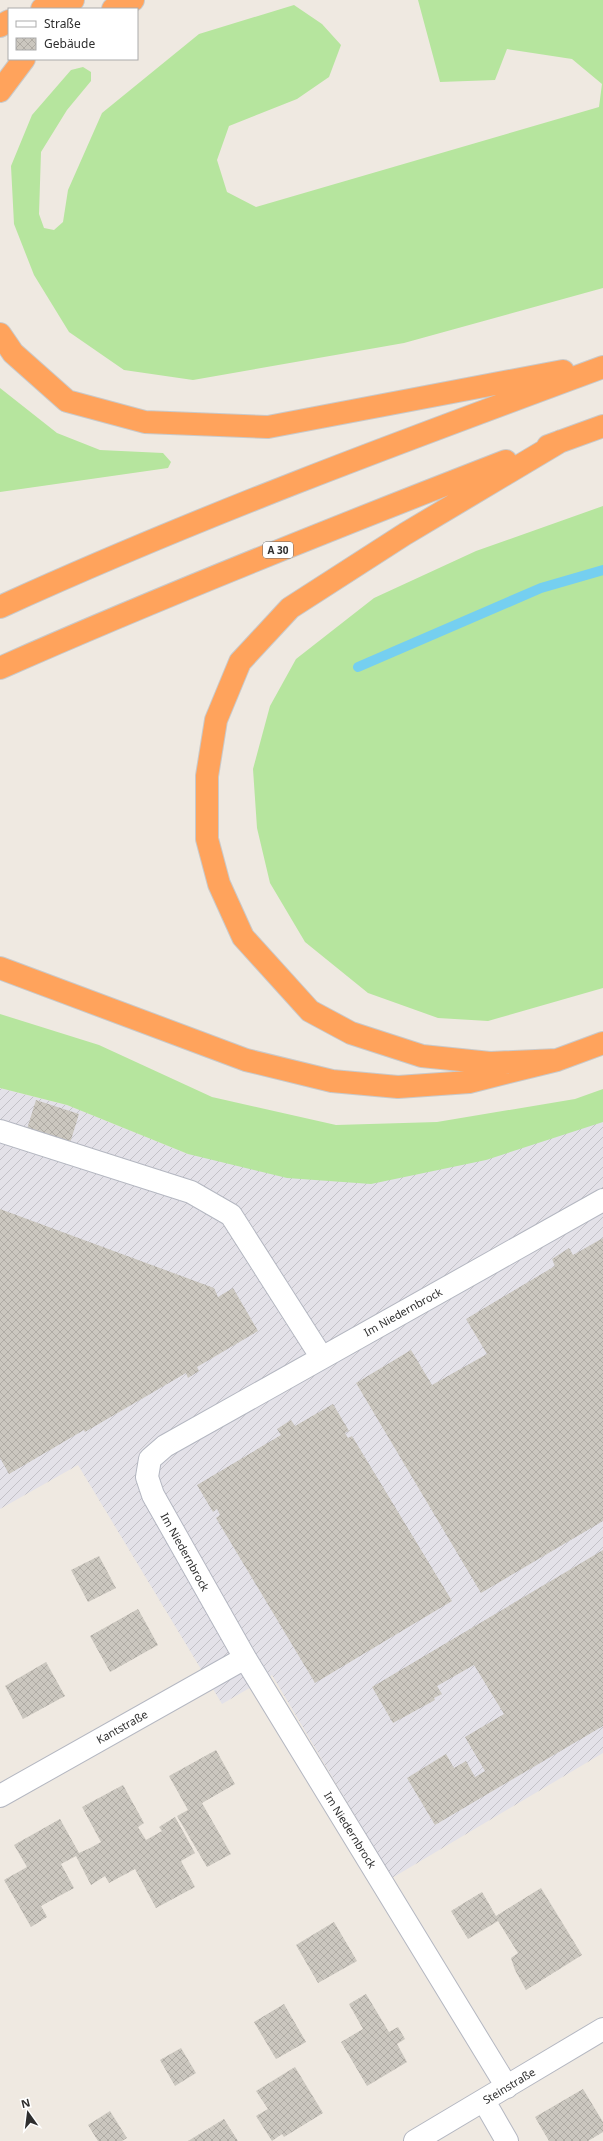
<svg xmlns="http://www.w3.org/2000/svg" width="603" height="2141" font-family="'Noto Sans',sans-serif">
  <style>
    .industrial { fill: url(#industrial-furrows) }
    .grass { fill: #b6e59e }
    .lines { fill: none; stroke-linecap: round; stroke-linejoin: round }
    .stream { stroke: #75cff0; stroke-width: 10 }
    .building { fill: url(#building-cross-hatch) }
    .minor-casing { stroke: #b4b7c1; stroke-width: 24 }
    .highway-casing { stroke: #c9c9c9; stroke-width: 24 }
    .minor { stroke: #fff; stroke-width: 22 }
    .highway { stroke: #ffa35c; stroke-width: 22 }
    .labels { text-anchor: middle; stroke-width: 4; stroke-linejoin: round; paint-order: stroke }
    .shield { fill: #fff; stroke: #6d6d6d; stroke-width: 1 }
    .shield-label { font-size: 10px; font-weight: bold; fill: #2e2e2e }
    .street-label { font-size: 11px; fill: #2e2e2e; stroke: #fff }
  </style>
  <defs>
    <pattern id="industrial-furrows" width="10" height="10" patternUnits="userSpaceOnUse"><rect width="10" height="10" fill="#e3e1e8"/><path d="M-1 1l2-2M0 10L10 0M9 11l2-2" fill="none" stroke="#c3c1c7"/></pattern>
    <pattern id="building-cross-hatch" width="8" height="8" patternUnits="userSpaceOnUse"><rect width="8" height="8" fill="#cbc7bf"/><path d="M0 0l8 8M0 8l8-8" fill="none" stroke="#afaba4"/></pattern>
  </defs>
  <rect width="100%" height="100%" fill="#efe9e1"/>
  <!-- industrial -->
  <path class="industrial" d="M0,1088L67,1105L188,1154L603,1121V1753L392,1878L272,1675L222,1704L78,1465L0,1509Z"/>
  <!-- grass -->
  <path class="grass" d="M418,0H603V288L404,343L193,380L124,370L69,332L34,275L14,224L11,166L32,115L71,70L83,67L91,72V81L67,110L41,152L39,214L44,228L54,230L63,222L68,190L102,113L199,34L294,5L322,24L341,45L329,77L297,99L229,126L217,160L227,192L256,207L599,107L602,84L572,59L507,49L495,80L440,82Z
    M0,388L57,433L100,450L163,453L171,462L168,468L0,492Z
    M603,506V988L488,1021L438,1018L368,993L305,942L270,883L257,828L253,769L270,706L296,659L374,598L476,551Z
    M0,1014L99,1045L212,1097L336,1125L437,1122L575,1099L603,1089V1122L486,1160L371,1184L287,1178L188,1154L67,1105L0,1088Z"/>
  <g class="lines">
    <!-- stream -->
    <path class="stream" d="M358,667L541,588L603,570"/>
  </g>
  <!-- building -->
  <path class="building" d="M36,1100L79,1114L70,1143L27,1129Z
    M0,1209L214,1288L218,1297L233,1288L258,1331L197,1367L199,1371L188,1378L186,1373L85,1432L84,1430L9,1474L0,1458Z
    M603,1238V1521L481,1593L356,1383L411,1350L432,1385L487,1354L466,1319L555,1266L552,1259L569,1248L573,1255Z
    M333,1404L349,1431L345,1433L348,1438L352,1436L452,1601L315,1683L216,1518L220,1515L217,1509L213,1512L197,1485L281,1435L277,1429L291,1420L295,1426Z
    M603,1550V1726L435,1825L407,1778L446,1754L454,1768L466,1761L475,1777L485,1771L465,1737L504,1714L474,1665L437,1686L442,1694L434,1698L435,1700L393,1723L372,1687Z
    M99,1556L116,1588L88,1602L71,1570Z
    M138,1609L158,1645L110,1672L90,1636Z
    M46,1662L65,1696L23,1719L5,1686Z
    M216,1750L235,1784L202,1803L231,1854L207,1867L177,1816L188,1810L169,1776Z
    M123,1785L144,1823L138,1827L146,1840L162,1831L159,1827L175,1817L195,1853L181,1861L195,1887L156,1908L135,1869L109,1883L105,1876L91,1885L76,1856L61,1864L74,1888L41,1906L47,1917L31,1927L4,1880L27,1867L14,1845L60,1819L79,1853L90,1848L101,1842L82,1807Z
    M541,1888L582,1955L526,1990L515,1970L511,1958L518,1953L498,1921L468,1939L451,1911L482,1892L496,1916Z
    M334,1922L357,1961L318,1983L296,1945Z
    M366,1994L389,2032L398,2027L405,2039L397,2044L407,2062L367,2086L341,2042L363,2029L349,2004Z
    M284,2004L306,2042L276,2059L254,2022Z
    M181,2048L196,2073L175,2086L160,2060Z
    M295,2067L323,2113L284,2137L282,2134L272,2141L256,2116L268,2109L256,2091Z
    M583,2089L603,2122V2132L588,2141H549L535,2117Z
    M110,2111L127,2138L122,2141H98L88,2125Z
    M224,2119L238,2141H188Z"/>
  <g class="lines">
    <!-- minor casing -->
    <g class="minor-casing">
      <path id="minor" d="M0,1131L191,1192L231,1215L322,1358
        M0,1796L245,1658
        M507,2087L245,1658L153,1495L147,1477L150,1459L165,1446L603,1200
        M484,2101L507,2141
        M415,2141L603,2029"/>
    </g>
    <!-- highway casing -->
    <g class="highway-casing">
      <path id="highway" d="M42,9L73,0
        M113,9L133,0
        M0,26L9,21
        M0,91L24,59
        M0,334L13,353L67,401L145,422L268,427L563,371
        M548,446L603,426
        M0,607C197,517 400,442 603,367
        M0,668C167,594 336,527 506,461
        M0,968L246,1060L332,1081L398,1087L469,1082L557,1060L603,1043
        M557,1060L490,1063L422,1056L351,1033L310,1011L243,937L219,884L207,839V776L216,720L240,662L290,608L405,534L561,441"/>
    </g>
    <!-- minor -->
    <use href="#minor" class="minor"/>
    <!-- highway -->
    <use href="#highway" class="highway"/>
  </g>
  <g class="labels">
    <!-- shield labels -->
    <rect class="shield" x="263" y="542" width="30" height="16" rx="3"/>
    <g class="shield-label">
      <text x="278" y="554">A 30</text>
    </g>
    <!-- street labels -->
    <g class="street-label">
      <text transform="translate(403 1312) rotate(-29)" y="4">Im Niedernbrock</text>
      <text transform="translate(185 1552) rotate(61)" y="4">Im Niedernbrock</text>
      <text transform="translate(122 1727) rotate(-29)" y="4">Kantstraße</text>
      <text transform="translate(350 1830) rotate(58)" y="4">Im Niedernbrock</text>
      <text transform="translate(509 2086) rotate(-31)" y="4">Steinstraße</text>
    </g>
  </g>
  <!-- legend -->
  <rect x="8" y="8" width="130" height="52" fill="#ffffff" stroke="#ababab"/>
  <rect x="16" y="21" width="20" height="6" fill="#ffffff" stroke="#ababab"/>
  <text x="44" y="28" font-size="12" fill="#2e2e2e">Straße</text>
  <rect x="16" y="38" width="20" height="12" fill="url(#building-cross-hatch)" stroke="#ababab"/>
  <text x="44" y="48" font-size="12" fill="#2e2e2e">Gebäude</text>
  <!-- north arrow -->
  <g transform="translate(28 2113) rotate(346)" stroke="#ffffff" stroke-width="3" paint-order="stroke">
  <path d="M0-3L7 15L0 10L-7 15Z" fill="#2e2e2e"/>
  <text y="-6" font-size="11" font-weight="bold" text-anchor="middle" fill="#2e2e2e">N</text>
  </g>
</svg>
